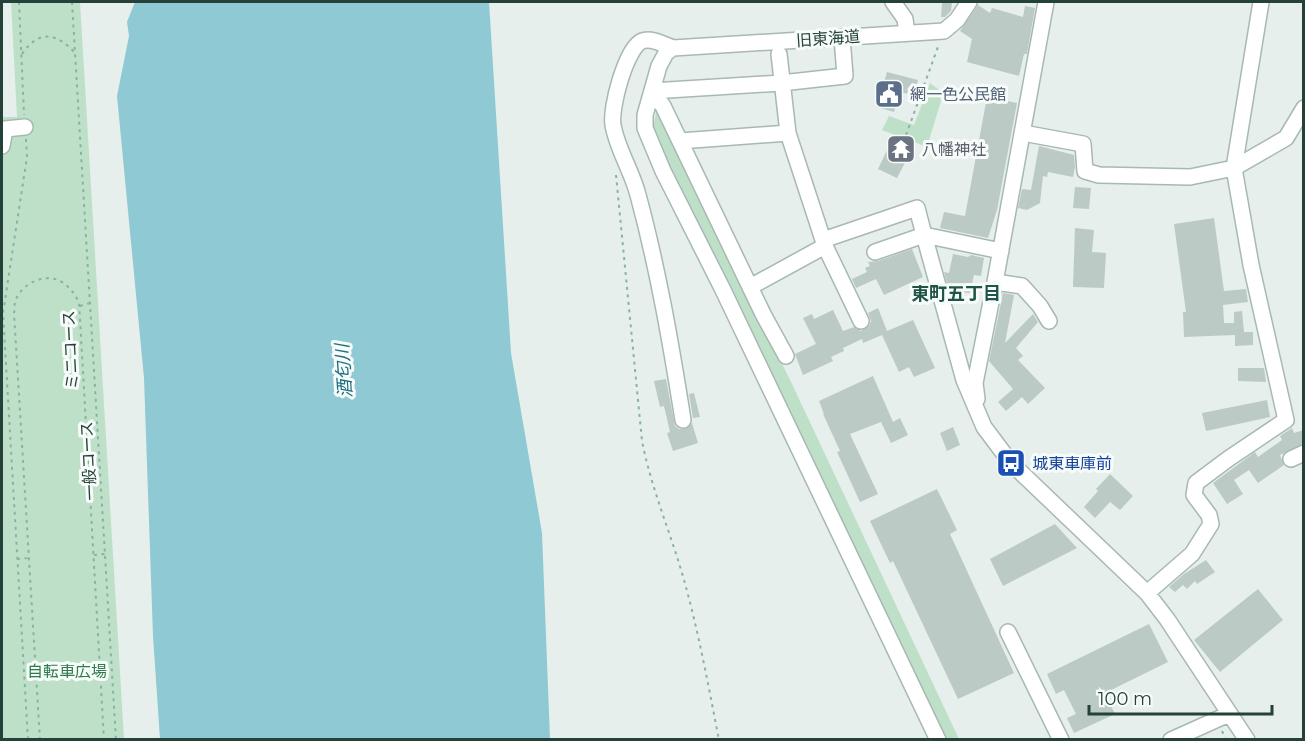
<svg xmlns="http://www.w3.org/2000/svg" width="1305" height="741" font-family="Montserrat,'Noto Sans JP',sans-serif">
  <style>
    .green { fill: #bfe0c8 }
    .water { fill: #8ec9d4 }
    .building { fill: #bbcac4 }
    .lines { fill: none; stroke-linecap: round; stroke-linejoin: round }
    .minor-casing { stroke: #a8b8b2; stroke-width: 18 }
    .path { stroke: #86b3a5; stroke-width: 2; stroke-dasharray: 3 4.5; stroke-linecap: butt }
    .minor { stroke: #fff; stroke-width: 15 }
    .labels { text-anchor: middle; stroke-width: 6; stroke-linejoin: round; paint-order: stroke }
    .street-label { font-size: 16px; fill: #24423a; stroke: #f7fbf9 }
    .service-label { font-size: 16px; fill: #4e5e75; stroke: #f7fbf9; text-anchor: start }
    .worship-label { font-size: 16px; fill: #5b616d; stroke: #f7fbf9; text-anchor: start }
    .transit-label { font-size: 16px; fill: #164399; stroke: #f7fbf9; text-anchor: start }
    .park-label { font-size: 16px; fill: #2d7a4b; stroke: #f7fbf9 }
    .neighbourhood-label { font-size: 18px; font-weight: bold; fill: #1f5548; stroke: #f7fbf9 }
    .water-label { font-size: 18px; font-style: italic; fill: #1c6f80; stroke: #f7fbf9 }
  </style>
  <rect width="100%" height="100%" fill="#e6efeb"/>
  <!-- green -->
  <path class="green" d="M11,2H80L124,739H2V117H17Z
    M930,83L939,90L941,101L927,147L882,130L889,116L914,125Z
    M657,108L792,384L959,739H942L736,303L652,131Z"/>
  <!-- water -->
  <path class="water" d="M135,2H489L511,353L542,533L550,739H160L153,636L144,378L117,96L129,36L127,22Z"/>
  <!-- building -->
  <path class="building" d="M942,2H952L951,11L945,17H941Z
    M978,5L990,13L992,8L1023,17L1025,6L1035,8L1027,54H1024L1019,76L967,62L972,39L960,31Z
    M887,72L918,80L914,95L899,92L894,112L877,107Z
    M987,97L1017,103L997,210L988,238L940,228L944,212L965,216Z
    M890,144L910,153L897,178L878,169Z
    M1039,146L1074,155L1075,167L1073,177L1048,172L1047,177L1043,176L1040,203L1027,210L1018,208L1022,189L1031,190Z
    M1075,187L1091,188L1089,209L1073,208Z
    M1214,218L1224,291L1246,289L1248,302L1223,305L1224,323H1234V312L1242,311L1244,332H1253V345L1235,346V335L1184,337L1183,312H1186L1174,224Z
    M1075,228L1094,230L1092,252L1106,253L1104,288L1073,287Z
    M912,249L923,277L884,295L876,279L856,288L852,279L867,272L865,268L870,266L868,262L878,261Z
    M953,254L968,257L971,255L984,258L981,276L974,275L970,293L949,291L944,272L949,273Z
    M1003,293L1014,295L1005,343L1033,314L1038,322L1016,348L1023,356L1018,360L1045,388L1028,404L1022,397L1006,411L998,402L1013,389L989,361Z
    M878,308L887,331L913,320L935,368L914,377L909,367L899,372L882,335L863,343L862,339L843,348L844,351L831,357L833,361L803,375L795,354L816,344L803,318L812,314L814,319L833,310L843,331L854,327L861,331L869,326L871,321L868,313Z
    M1238,368H1264L1266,382L1238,381Z
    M873,376L893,422L900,418L908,435L891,443L881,422L850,434L878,494L860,502L837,452L840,451L823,414H824L819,401Z
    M666,379L675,426L679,429H685L692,423L698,443L673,451L667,433L670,432L664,406L660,407L654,381Z
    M694,393L700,417L693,418L689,394Z
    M1267,400L1270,417L1206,431L1202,413Z
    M953,427L960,445L947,451L940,433Z
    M1292,428L1294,433L1304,430V443L1280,455L1284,465L1258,483L1249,470L1234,480L1243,494L1227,504L1213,483L1255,452L1258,457L1282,440L1280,436Z
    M1110,474L1133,496L1120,510L1110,502L1095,518L1084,507L1098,491L1096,489Z
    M937,489L957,530L950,534L1014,673L958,699L893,561L890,563L870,521Z
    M1055,524L1077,548L1003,586L990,559Z
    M1206,560L1215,572L1197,584L1195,581L1187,589L1183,585L1175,592L1169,587L1184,574Z
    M1258,589L1283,620L1220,672L1194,640Z
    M1149,624L1168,662L1105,693L1115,714L1074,733L1067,718L1076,714L1064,690L1056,694L1047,674Z"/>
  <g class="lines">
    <!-- minor casing -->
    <g class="minor-casing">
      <path id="minor" d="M893,2L905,19L907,33
        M673,48L666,53L659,66L645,115V128L663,171L723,290L938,740
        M779,54L788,133L825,246L861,321
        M652,91L663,106L763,314L786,356
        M652,91L781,83L845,76L842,37
        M1023,133L1083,144L1085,171L1099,175L1190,177L1234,168L1286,138L1304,108
        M680,141L788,133
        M2,146L5,129L25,127
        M823,240L917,208L924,235L1001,251
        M875,252L924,235L964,380L984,427L1011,463L1147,593L1167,619L1247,740
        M995,282L1022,286L1040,306L1049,321
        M750,287L825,246
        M977,399L975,383L995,282L1046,2
        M683,420C671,344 658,269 638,195C632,171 617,149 613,125C610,108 626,48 642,41C651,37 665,45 673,48L944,31L957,20L969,2
        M1291,459L1304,453
        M1147,593L1192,554L1211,524L1209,515L1194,495L1196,483L1228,459L1286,420L1251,265L1234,168L1261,2
        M1008,632L1061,740
        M1171,740L1229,714"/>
    </g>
    <!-- path -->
    <path class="path" d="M19,2L24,115
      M72,2L116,740
      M22,54C39,29 57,33 75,53
      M26,139L27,157L3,313L28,740
      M901,149L939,44
      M616,175L642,441C651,487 669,529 682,573C698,628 708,684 719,740
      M80,306L90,303
      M94,555L105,554
      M17,559L29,558
      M1222,731L1226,740
      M40,740L14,313C15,308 14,303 16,299C23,283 45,273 60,281C69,286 74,293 79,302L104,740"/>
    <!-- minor -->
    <use href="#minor" class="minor"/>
  </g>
  <!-- icons -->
  <defs>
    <g id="civic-square" transform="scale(1.5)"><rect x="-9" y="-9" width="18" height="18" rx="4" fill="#5c6f8a" stroke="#f7fbf9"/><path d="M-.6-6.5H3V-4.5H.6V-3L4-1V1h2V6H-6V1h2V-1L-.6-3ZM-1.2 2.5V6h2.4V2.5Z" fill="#fff"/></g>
    <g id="temple-square" transform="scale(1.5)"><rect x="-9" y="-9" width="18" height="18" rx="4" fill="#6b7280" stroke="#f7fbf9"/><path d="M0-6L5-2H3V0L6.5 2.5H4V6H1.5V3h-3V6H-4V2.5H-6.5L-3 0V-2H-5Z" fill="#fff"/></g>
    <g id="bus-square" transform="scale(1.5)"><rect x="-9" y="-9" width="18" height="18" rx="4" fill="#1a4fb4" stroke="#f7fbf9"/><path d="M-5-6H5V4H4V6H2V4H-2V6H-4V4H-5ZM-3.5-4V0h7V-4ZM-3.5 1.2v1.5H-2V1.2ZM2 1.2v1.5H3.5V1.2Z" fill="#fff"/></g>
  </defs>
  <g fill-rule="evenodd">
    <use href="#civic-square" x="889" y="94"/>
    <use href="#temple-square" x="901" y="149"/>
    <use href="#bus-square" x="1011" y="463"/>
  </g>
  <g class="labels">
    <!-- street labels -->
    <g class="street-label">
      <text transform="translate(828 38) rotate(-4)" y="6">旧東海道</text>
      <text transform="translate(70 350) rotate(-93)" y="6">ミニコース</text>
      <text transform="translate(88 461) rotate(-93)" y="6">一般コース</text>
    </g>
    <!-- service labels -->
    <g class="service-label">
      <text x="910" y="100">網一色公民館</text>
    </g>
    <!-- worship labels -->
    <g class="worship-label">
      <text x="922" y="155">八幡神社</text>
    </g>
    <!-- transit labels -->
    <g class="transit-label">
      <text x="1032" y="469">城東車庫前</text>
    </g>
    <!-- park labels -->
    <g class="park-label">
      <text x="67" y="677">自転車広場</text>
    </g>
    <!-- neighbourhood labels -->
    <g class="neighbourhood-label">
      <text x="956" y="300">東町五丁目</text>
    </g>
    <!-- water labels -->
    <g class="water-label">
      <text transform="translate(344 371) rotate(-94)" y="6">酒匂川</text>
    </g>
  </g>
  <!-- border -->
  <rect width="1305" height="741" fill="none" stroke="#24423a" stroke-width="6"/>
  <!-- scale -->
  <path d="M1089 705v9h183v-9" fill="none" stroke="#24423a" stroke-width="3"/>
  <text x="1098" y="705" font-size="18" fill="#24423a" stroke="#f7fbf9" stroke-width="4.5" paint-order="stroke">100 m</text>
</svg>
